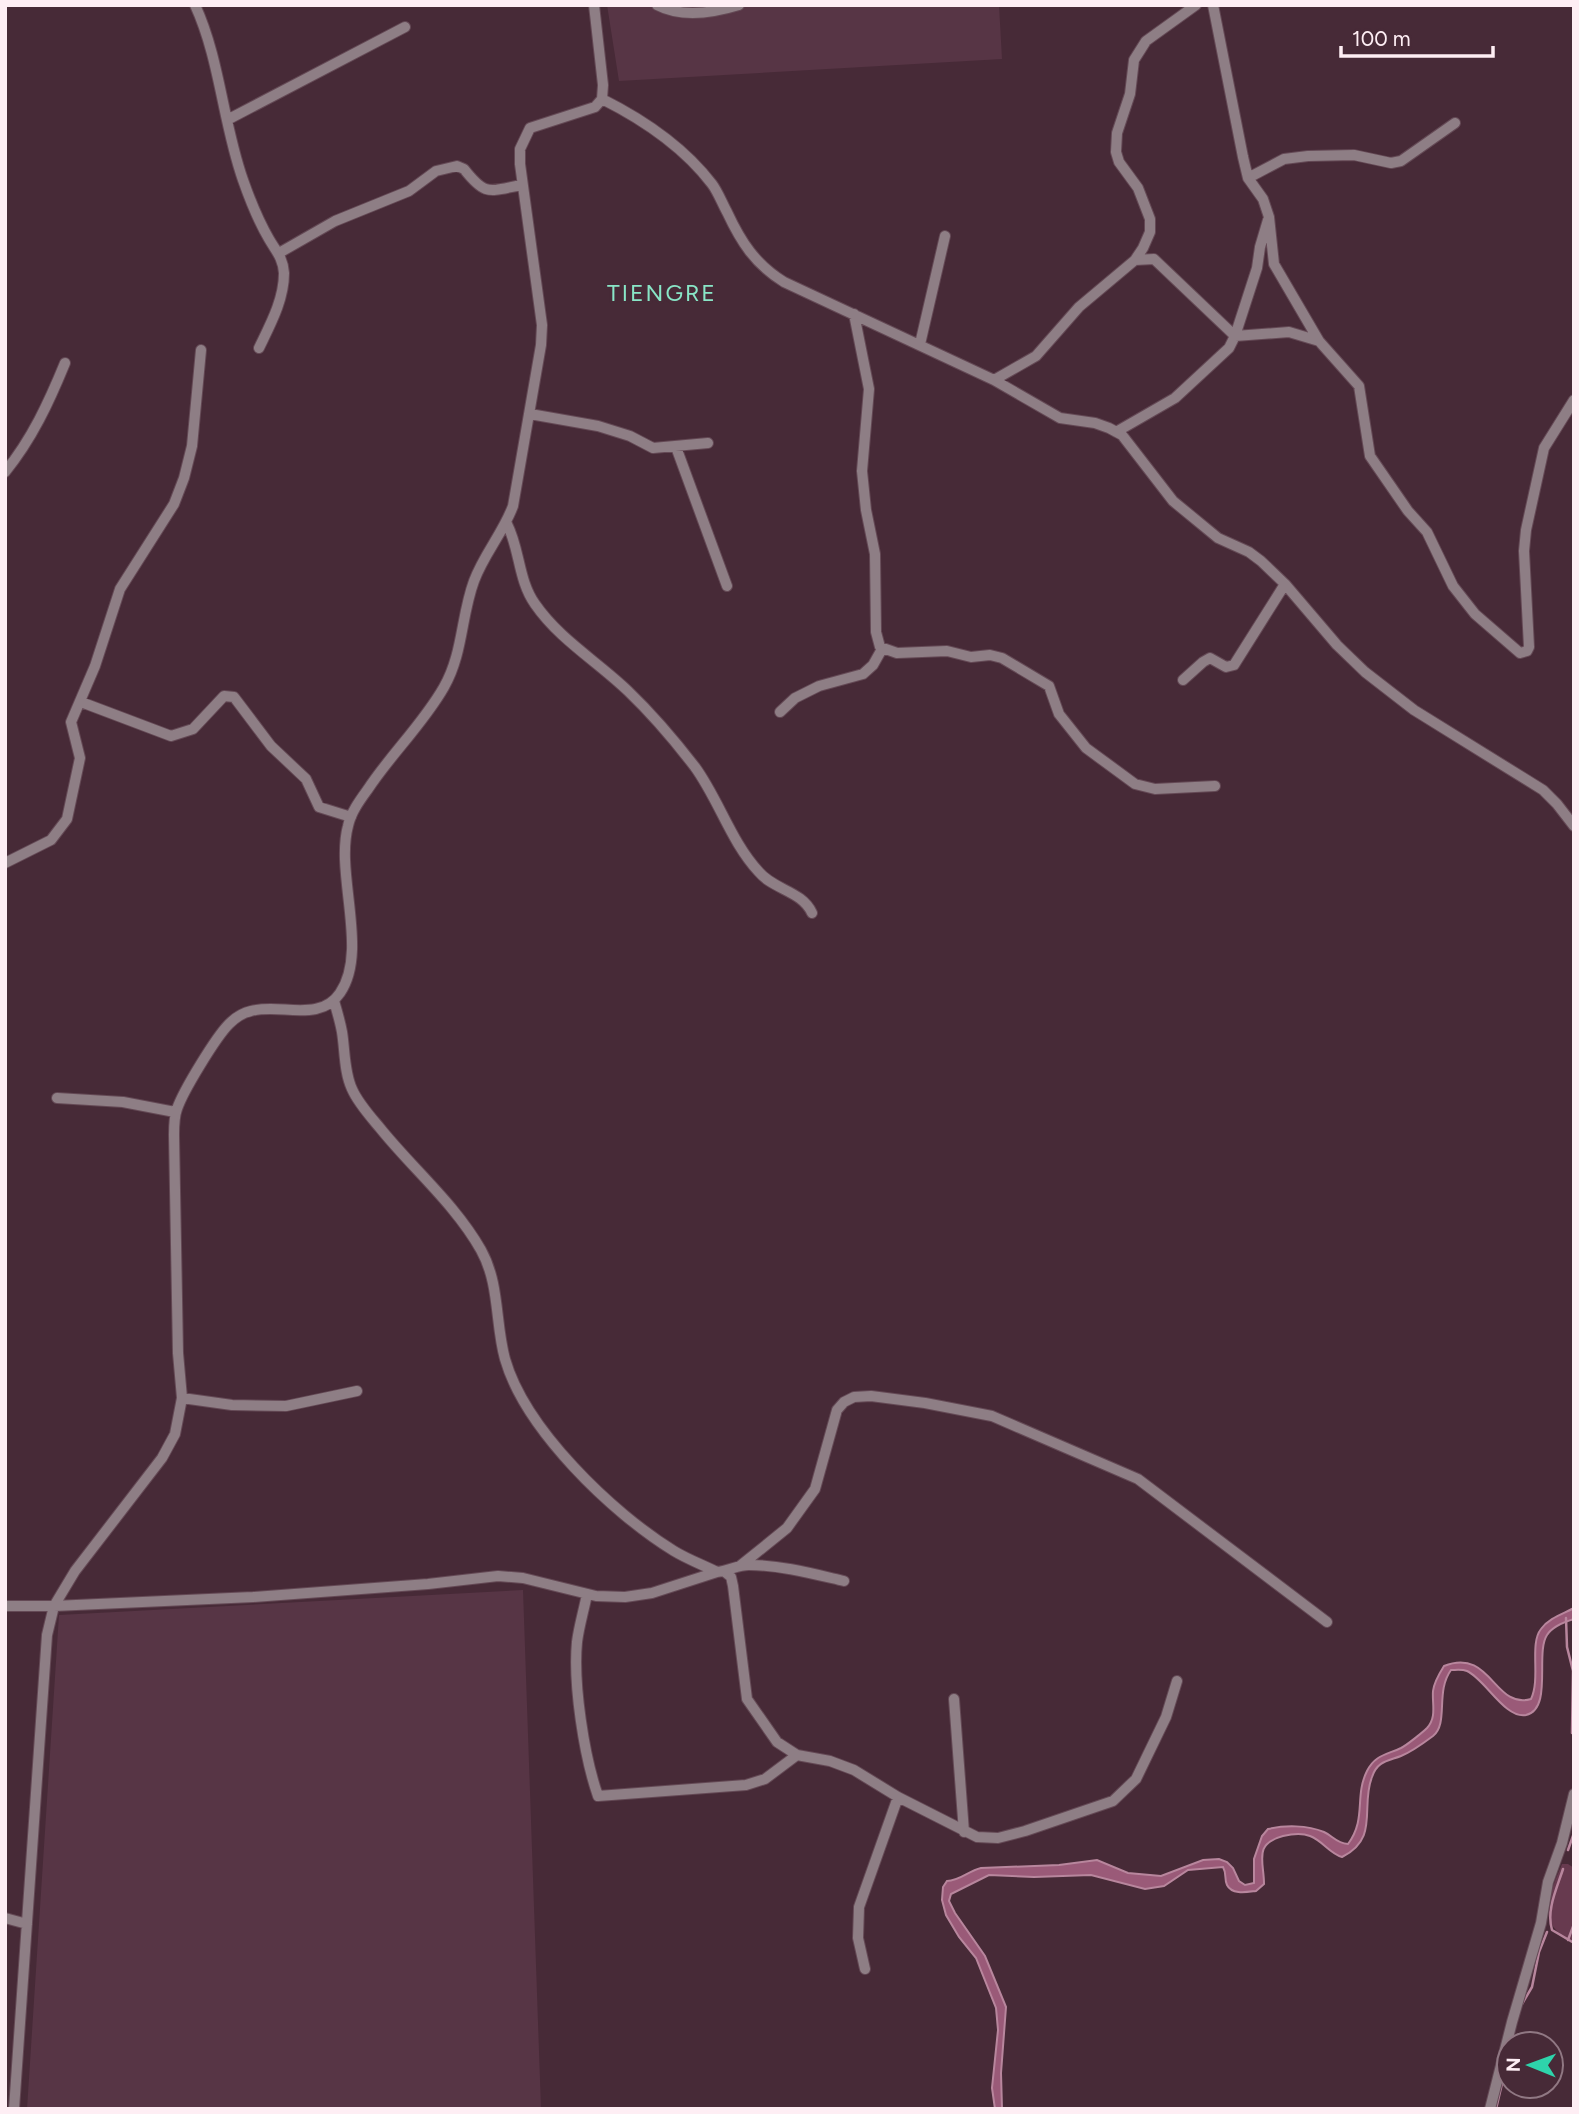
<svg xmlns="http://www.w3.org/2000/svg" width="1579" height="2114" font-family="Figtree,sans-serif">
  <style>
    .built { fill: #573545 }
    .green { fill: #673a4f }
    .water { fill: #9a5a78; stroke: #b8869d; stroke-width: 2 }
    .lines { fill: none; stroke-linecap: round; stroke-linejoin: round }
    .stream { stroke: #b8869d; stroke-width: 2.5 }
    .minor-casing { stroke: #644955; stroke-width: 12 }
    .minor { stroke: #8e7e85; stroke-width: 10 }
    .labels { text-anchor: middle; stroke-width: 6; stroke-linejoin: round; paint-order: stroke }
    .quarter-label { font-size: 23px; letter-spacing: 2px; fill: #89e6c7; stroke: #472a37 }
  </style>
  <rect width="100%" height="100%" fill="#472a37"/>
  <!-- built -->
  <path class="built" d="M607,5H999L1002,59L619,81Z
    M523,1590L541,2109H27L59,1615Z"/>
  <!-- green -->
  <path class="green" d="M1562,1864H1568L1574,1868V1943C1535,1923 1548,1898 1562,1864Z"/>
  <!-- water -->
  <path class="water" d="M1574,1608V1619C1564,1622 1552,1627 1547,1635C1535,1653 1553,1709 1526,1715C1505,1719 1485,1679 1467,1671C1462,1669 1456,1670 1451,1670C1435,1692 1449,1723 1433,1736C1425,1742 1411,1752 1401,1756C1388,1761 1377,1761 1372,1777C1360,1807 1380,1838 1342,1857C1329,1853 1323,1841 1310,1836C1302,1833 1292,1834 1283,1836C1253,1844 1264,1861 1264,1884L1256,1891C1247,1892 1232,1895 1227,1885C1224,1879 1227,1874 1223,1867L1188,1870L1164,1886L1145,1889L1091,1875L1034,1877L989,1875L951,1894L949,1901L955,1913L985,1956L1006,2007L1001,2073L1002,2109H995L992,2088L998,2030L996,2008L976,1958L959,1937L946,1915L942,1900L943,1887L947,1881C960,1881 968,1871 981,1868L1059,1865L1097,1860L1128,1873L1161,1876L1203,1860L1219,1859L1227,1862L1233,1868L1239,1881L1245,1885L1254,1883V1859L1262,1836L1268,1829C1285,1825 1307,1825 1324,1832C1333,1836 1336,1843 1348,1844C1367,1818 1354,1797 1367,1771C1375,1755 1386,1755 1401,1748C1407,1745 1423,1732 1427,1728C1437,1717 1432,1704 1433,1691C1434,1682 1439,1674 1444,1666C1491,1647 1494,1710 1531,1699C1541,1678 1529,1644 1541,1629C1549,1618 1563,1614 1574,1608Z"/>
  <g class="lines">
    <!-- stream -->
    <path class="stream" d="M1566,1618L1567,1647L1573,1671L1572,1733
      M1568,1850L1574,1833
      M1563,1869C1557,1888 1546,1910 1552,1930L1574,1943
      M1568,1940L1574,1924
      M1522,2004L1532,1987L1539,1952L1547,1932
      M1496,2109L1509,2054"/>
    <!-- minor casing -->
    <g class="minor-casing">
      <path id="minor" d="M195,5C220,59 223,124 243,180C250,200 259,222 269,239C276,251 283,258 284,273C284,300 270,325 259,348
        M657,5C682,18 713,13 739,5
        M1213,5L1243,157L1248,178L1263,199L1269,217L1274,264L1319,341L1359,386L1370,456L1408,511L1427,532L1453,586L1475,614L1520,653L1527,651L1529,647L1524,551L1526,530L1544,448L1574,400
        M602,99C644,120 683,146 712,184C718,192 722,203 727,212C741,242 755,264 784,282L994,380L1060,418L1095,423L1109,428L1122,435L1173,501L1218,538L1249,552L1261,561L1285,584L1337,645L1365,672L1414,710L1543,790L1557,804L1574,826
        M227,120L405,27
        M1248,178L1284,159L1308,156L1354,155L1391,163L1401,161L1455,123
        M279,253L335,221L409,191L436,171L457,166L464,169C486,197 489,191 522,185
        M1135,260L1154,259L1235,336L1289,332L1319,341
        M854,314L869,389L862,471L866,510L875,554L876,632L880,647L897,653L947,651L971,657L990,655L1002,658L1049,686L1059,714L1086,748L1135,784L1155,789L1215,786
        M920,344L945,236
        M994,380L1036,356L1079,307L1135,260L1143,248L1150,232V219L1138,188L1119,162L1116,152L1117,133L1130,94L1134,60L1146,41L1196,5
        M530,414L598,426L630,436L653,448L708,443
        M1116,432L1175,398L1229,348L1235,336L1257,268L1260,247L1268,220
        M676,447L727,586
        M5,472C32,439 49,402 65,363
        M507,524C520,549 518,580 535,604C559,639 598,662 628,691C652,714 675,741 695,767C719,800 731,842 759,872C774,890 802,891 812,913
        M1183,680L1203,662L1210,658L1226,667L1234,665L1285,584
        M81,702L171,736L193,729L224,696L234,697L271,746L306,779L319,807L351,817
        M780,712L795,698L819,686L863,674L873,665L882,649
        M5,863L51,840L67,819L80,758L71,722L95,666L120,589L174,504L184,478L192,446L201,350
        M334,1001C337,1011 340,1021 342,1032C345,1050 344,1072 352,1089C358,1103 370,1116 380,1128C413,1169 455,1204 481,1250C500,1284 495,1323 505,1359C525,1429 612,1513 674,1551C687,1559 703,1565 717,1572
        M57,1098L123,1102L175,1112
        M182,1398L232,1405L286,1406L357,1391
        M740,1566L787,1528L815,1489L837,1410L844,1402L854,1397L871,1396L925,1403L992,1416L1138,1479L1327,1622
        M725,1572L731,1577L733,1586L747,1699L777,1742L797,1755L830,1761L854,1770L898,1797L977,1837L998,1838L1025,1831L1113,1801L1136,1779L1166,1717L1177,1681
        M587,1594C584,1610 579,1626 577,1642C573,1684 584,1756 598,1796L746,1785L765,1779L797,1755
        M5,1606H54L253,1597L428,1584L498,1576L523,1578L596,1596L625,1597L652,1593L717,1572C728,1571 738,1565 749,1565C781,1565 814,1574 844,1581
        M954,1699L964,1832
        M5,1918L27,1924
        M865,1969L858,1938L859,1907L898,1797
        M14,2109L47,1635L54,1606L75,1571L162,1458L175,1434L182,1398L178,1353L174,1135C174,1127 174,1117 177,1109C183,1091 216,1037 229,1024C236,1017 242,1013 251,1011C280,1003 320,1023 340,993C369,951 335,874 348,826C351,812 360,800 368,789C391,754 423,724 444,687C463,654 461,616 474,581C484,554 503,533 513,506L541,345L542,325L520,164V149L530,128L595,107L602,99L603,85L594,5
        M1490,2109L1512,2022L1541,1923L1548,1882L1562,1843L1574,1794"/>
    </g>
    <!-- minor -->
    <use href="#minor" class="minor"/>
  </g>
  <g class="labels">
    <!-- quarter labels -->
    <g class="quarter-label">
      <text x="662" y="301">TIENGRE</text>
    </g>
  </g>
  <!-- border -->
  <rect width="1579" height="2114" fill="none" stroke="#feeef4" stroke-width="14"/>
  <!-- north arrow -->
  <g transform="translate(1530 2065) rotate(271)"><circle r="33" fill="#472a37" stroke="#907883" stroke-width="2"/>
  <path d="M0-5L12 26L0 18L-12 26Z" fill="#2ed4ab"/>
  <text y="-10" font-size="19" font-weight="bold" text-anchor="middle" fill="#feeef4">N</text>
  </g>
  <!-- scale -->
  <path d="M1341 46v10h152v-10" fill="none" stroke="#feeef4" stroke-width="3.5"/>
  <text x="1352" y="46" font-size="21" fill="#feeef4" stroke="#472a37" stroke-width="5" paint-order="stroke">100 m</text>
</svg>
